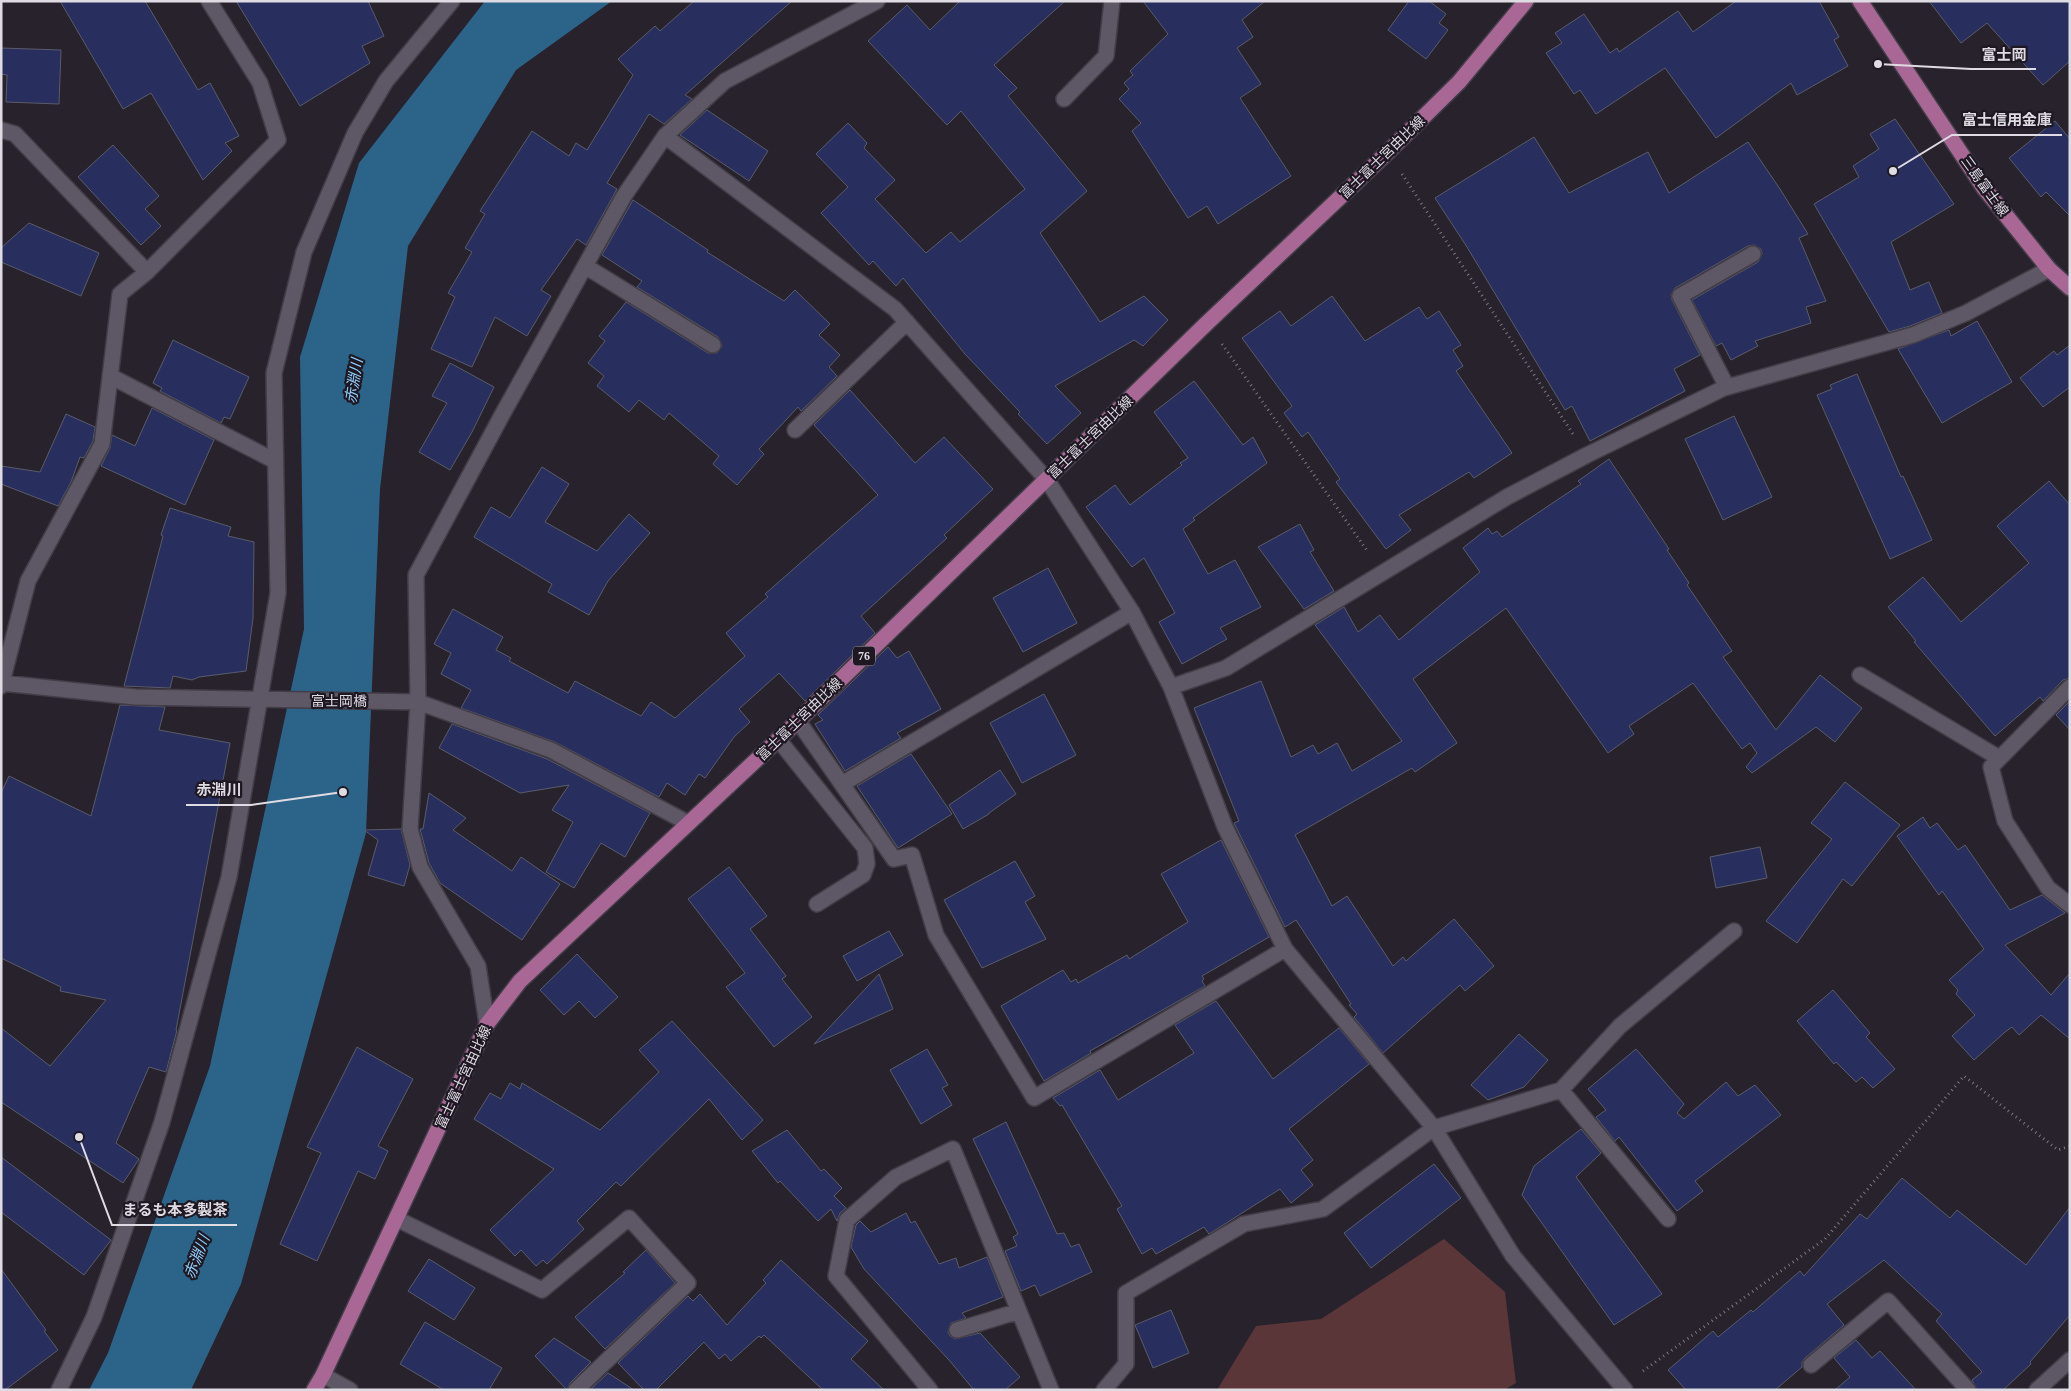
<svg xmlns="http://www.w3.org/2000/svg" width="2071" height="1391" font-family="'Times New Roman','Noto Sans JP',serif">
  <style>
    .green { fill: #5b3638 }
    .water { fill: #2c6489 }
    .building { fill: #282e5e; stroke: #595c6a }
    .lines { fill: none; stroke-linecap: round; stroke-linejoin: round }
    .lane-casing { stroke: #423d46; stroke-width: 18 }
    .street-casing { stroke: #423d46; stroke-width: 18 }
    .primary-casing { stroke: #423d46; stroke-width: 18 }
    .path { stroke: #7b7680; stroke-width: 3; stroke-dasharray: 1 4; stroke-linecap: butt }
    .lane { stroke: #5e5765; stroke-width: 15 }
    .street { stroke: #5e5765; stroke-width: 15 }
    .primary { stroke: #a96795; stroke-width: 15 }
    .labels { text-anchor: middle; stroke-width: 4.5; stroke-linejoin: round; paint-order: stroke }
    .shield { fill: #1e1823; stroke: #a5a0a9; stroke-width: 1 }
    .shield-label { font-size: 12px; font-weight: bold; fill: #dfdbe3 }
    .street-label { font-size: 14px; fill: #dfdbe3; stroke: #1e1823 }
    .water-label { font-size: 15px; font-style: italic; fill: #90cffd; stroke: #1e1823 }
    .leader { fill: none; stroke: #dfdbe3; stroke-width: 2 }
    .callout-dot { fill: #dfdbe3; stroke: #1e1823; stroke-width: 2 }
    .callout-label { font-size: 15px; text-anchor: middle; font-weight: bold; fill: #dfdbe3; stroke: #1e1823; stroke-width: 4.5; stroke-linejoin: round; paint-order: stroke }
  </style>
  <rect width="100%" height="100%" fill="#28222d"/>
  <!-- green -->
  <path class="green" d="M1444,1239L1505,1292L1516,1383L1504,1390H1217L1256,1326L1321,1319Z"/>
  <!-- water -->
  <path class="water" d="M485,1H612L516,70L408,246L380,489L366,833L241,1284L191,1390H89L108,1353L210,1066L304,629L300,357L359,163Z"/>
  <!-- building -->
  <path class="building" d="M60,1H145L198,90L210,83L239,136L225,143L232,151L203,180L151,93L123,109Z
    M236,1H368L384,36L362,46L370,63L300,106Z
    M694,1H792L685,95L692,99L664,124L649,114L607,183L617,189L586,245L577,239L541,290L551,296L527,336L495,317L472,367L431,349L455,297L448,293L472,252L465,248L485,214L480,211L532,131L569,156L576,143L587,150L633,75L618,59L655,26L660,31Z
    M960,1H1065L994,65L1017,88L1008,96L1087,191L1040,233L1100,322L1144,296L1168,320L1143,346L1134,340L1055,386L1081,413L1047,444L1018,414L1020,412L965,354L903,278L896,286L873,261L869,265L821,213L848,187L816,154L848,123L867,143L864,148L895,180L875,199L926,253L951,232L960,242L1025,189L961,111L947,125L868,41L907,5L930,30Z
    M1143,1H1265L1242,20L1253,37L1237,48L1261,84L1240,98L1291,176L1218,224L1207,206L1188,218L1132,131L1141,123L1119,99L1129,89L1124,83L1133,75L1130,71L1168,34Z
    M1409,1H1429L1446,14L1439,23L1448,30L1426,59L1388,30Z
    M1736,1H1819L1839,37L1834,40L1848,66L1797,95L1791,83L1716,138L1665,68L1596,114L1580,90L1574,94L1546,53L1562,43L1555,33L1584,14L1610,53L1617,48L1619,52L1678,11L1693,32Z
    M1929,1H2070V61L2043,85L1987,23L1961,43Z
    M1,48L61,50L59,104L6,102L7,75L1,74Z
    M707,110L768,151L749,181L680,135Z
    M1895,119L1954,204L1891,242L1910,290L1929,282L1942,313L1910,326L1889,332L1814,204L1859,177L1853,166L1879,149L1870,134Z
    M2055,121L2070,139V216L2046,192L2041,197L2009,158Z
    M1534,137L1569,193L1648,152L1669,193L1748,142L1780,189L1808,234L1799,238L1826,301L1806,307L1811,323L1755,341L1758,346L1731,360L1722,343L1716,346L1692,300L1758,262L1762,254L1761,249L1754,245L1748,246L1675,288L1671,295L1672,300L1700,355L1674,369L1685,391L1590,441L1572,406L1565,410L1467,247L1435,198Z
    M113,145L159,196L145,209L161,226L141,245L78,177Z
    M633,200L708,250L707,252L784,301L795,290L830,324L819,335L840,355L829,367L837,376L801,411L798,407L759,449L764,454L737,485L713,464L719,456L669,413L664,420L639,400L629,412L597,386L604,376L588,363L605,341L599,336L626,302L708,353H717L722,346L718,337L637,287L642,281L602,255Z
    M29,223L99,253L81,296L1,262V248Z
    M1332,296L1365,341L1419,307L1427,319L1439,311L1461,345L1453,350L1463,366L1456,371L1512,453L1474,478L1469,472L1399,515L1411,530L1386,549L1336,482L1340,479L1308,432L1302,437L1284,413L1292,406L1242,338L1280,311L1291,326Z
    M1977,321L2012,382L1942,423L1898,349L1949,330L1951,336Z
    M173,340L249,377L230,419L224,417L221,423L160,391L162,388L153,383Z
    M2070,345V387L2043,407L2020,378L2054,351L2057,355Z
    M450,363L494,387L472,432L450,470L419,452L447,403L432,396Z
    M1857,374L1901,477L1903,476L1932,540L1890,559L1817,395L1832,389L1830,385Z
    M1194,381L1243,445L1253,437L1267,463L1193,518L1195,520L1183,529L1208,574L1235,560L1261,607L1220,628L1227,639L1182,664L1159,622L1175,613L1144,558L1132,567L1086,507L1115,485L1130,505L1182,465L1180,463L1188,458L1154,412Z
    M850,390L915,463L944,437L993,489L944,535L947,538L861,616L875,633L805,701L779,673L739,709L750,722L734,737L705,778L699,774L685,795L667,783L659,797L555,742L461,708L471,690L441,674L451,653L434,644L453,609L503,637L496,650L511,658L509,661L568,693L575,681L641,716L651,702L675,718L745,656L726,633L768,597L765,594L878,495L814,425Z
    M152,408L214,440L185,505L101,466L110,448L112,435L135,446Z
    M66,414L95,427L93,441L84,458L80,457L71,482L58,506L1,484V466L40,472Z
    M1734,416L1772,497L1723,520L1685,439Z
    M1609,459L1669,549L1667,550L1689,583L1687,585L1732,651L1723,657L1776,730L1820,675L1862,708L1835,742L1816,727L1752,773L1746,767L1757,753L1750,743L1742,749L1693,683L1629,726L1634,734L1608,753L1506,608L1413,679L1457,743L1415,772L1412,768L1295,835L1332,906L1347,896L1393,966L1403,957L1406,961L1454,919L1494,966L1465,991L1460,985L1383,1053L1354,1017L1357,1014L1349,1005L1351,1004L1296,920L1285,927L1234,823L1239,821L1194,708L1261,681L1291,757L1313,745L1318,754L1337,743L1352,771L1402,741L1315,625L1344,607L1358,632L1380,615L1399,640L1480,572L1463,548L1488,528L1492,534L1497,531L1502,537L1581,484L1578,481Z
    M542,467L569,484L545,522L597,551L629,514L650,533L608,581L589,615L548,592L552,584L474,537L491,507L510,518Z
    M2049,481L2070,505V678L2063,680L2043,701L2040,697L1995,736L1914,642L1916,641L1888,607L1923,577L1961,622L2029,563L1997,526Z
    M170,508L231,527L228,536L254,542L253,618L246,671L199,677L192,680L173,676L170,688L124,686L163,536L161,535Z
    M1300,524L1314,550L1310,552L1334,591L1304,609L1258,547Z
    M1048,568L1077,623L1023,652L993,598Z
    M888,647L897,658L909,651L941,709L897,733L901,738L845,771L815,724L823,720L818,715Z
    M1044,694L1076,755L1022,783L990,723Z
    M2070,701V730L2056,715Z
    M120,705L165,707L159,730L230,743L176,1030H177L166,1072L149,1067L116,1143L139,1159L123,1183L1,1102V1028L50,1066L106,1000L60,991L61,987L1,958V793L9,776L91,816Z
    M452,724L547,759L650,813L625,857L601,843L574,888L546,872L573,822L552,810L569,785L520,793L439,748Z
    M911,754L952,814L898,848L857,786Z
    M1000,770L1016,794L989,813V814L963,829L949,805Z
    M1845,782L1900,825L1852,886L1843,879L1797,943L1766,921L1832,839L1811,823Z
    M429,793L466,818L453,830L512,871L521,857L560,884L522,940L440,883L429,863L420,829H423Z
    M1923,817L1930,828L1937,823L1958,850L1965,845L2010,910L2042,895L2065,913L2005,945L2051,995L2070,973V1039L2041,1015L2019,1035L2012,1027L2005,1032L1974,1060L1952,1036L1975,1015L1956,994L1958,990L1949,980L1984,949L1942,891L1939,895L1897,836Z
    M401,829L410,865L404,886L368,875L378,840L364,830Z
    M1221,840L1269,937L1202,976L1204,979L1202,981L1205,986L1090,1051L1091,1053L1044,1081L1001,1006L1063,970L1071,982L1076,979L1078,983L1127,955L1129,959L1188,922L1161,874Z
    M1760,847L1767,878L1716,888L1710,857Z
    M1015,861L1035,896L1025,902L1046,939L982,968L944,900Z
    M729,867L767,916L750,929L786,976L782,979L812,1017L774,1047L726,987L745,973L688,899Z
    M889,931L903,955L857,981L843,956Z
    M577,954L618,997L595,1018L579,1001L564,1015L540,990Z
    M879,974L893,1009L814,1044Z
    M1833,990L1870,1033L1866,1037L1895,1069L1873,1088L1862,1077L1856,1082L1836,1062L1834,1064L1797,1021Z
    M1216,1001L1273,1079L1339,1028L1369,1064L1289,1129L1313,1160L1301,1170L1313,1185L1291,1203L1280,1189L1209,1234L1204,1227L1156,1254L1152,1248L1142,1254L1117,1209L1122,1206L1062,1105L1060,1106L1053,1098L1100,1070L1118,1100L1194,1053L1175,1025Z
    M672,1021L763,1120L742,1140L709,1099L621,1186L616,1182L577,1221L584,1229L547,1264L543,1260L536,1266L521,1250L515,1256L490,1230L554,1169L474,1119L490,1093L501,1099L510,1083L520,1089L522,1083L600,1130L659,1072L639,1050Z
    M1519,1034L1548,1060L1524,1087L1488,1100L1471,1085Z
    M357,1047L413,1079L378,1146L388,1151L375,1179L358,1171L317,1261L280,1244L321,1153L307,1147Z
    M927,1049L948,1085L942,1088L952,1105L921,1124L890,1070Z
    M1636,1049L1684,1104L1677,1113L1684,1119L1726,1082L1738,1096L1755,1085L1781,1115L1695,1181L1703,1191L1677,1211L1619,1137L1615,1141L1596,1117L1606,1110L1588,1089Z
    M1006,1122L1057,1234L1064,1233L1071,1247L1079,1244L1092,1272L1040,1296L1035,1285L1021,1291L1005,1251L1017,1246L1013,1237L1018,1234L973,1139Z
    M1581,1129L1601,1153L1576,1177L1662,1294L1614,1325L1522,1195L1534,1166Z
    M787,1130L821,1171L824,1169L842,1188L834,1196L846,1208L840,1213L837,1221L831,1209L818,1221L780,1181L778,1183L752,1151Z
    M1,1157L111,1240L84,1275L1,1212Z
    M1434,1164L1461,1198L1371,1268L1344,1233Z
    M1902,1178L1950,1218L1957,1210L2026,1265L2070,1207V1315L2030,1362L2031,1364L2003,1390H1977L1972,1380L1982,1372L1936,1321L1942,1314L1884,1260L1827,1304L1844,1325L1805,1358L1802,1362V1367L1775,1390H1686L1668,1370L1713,1331L1718,1337L1751,1310L1753,1312L1800,1271L1804,1276L1860,1214L1867,1219Z
    M906,1213L911,1223L915,1221L939,1264L956,1258L959,1268L987,1257L1003,1297L962,1313L966,1318L951,1323L948,1332L950,1336L955,1339L980,1333L1020,1377L1005,1390H974L949,1360L864,1269L851,1247L856,1225L860,1221L871,1232Z
    M646,1250L675,1283L605,1349L575,1317L625,1273L623,1272Z
    M429,1259L475,1288L454,1320L408,1291Z
    M781,1260L868,1341L851,1359L884,1390H823L764,1335L761,1338L759,1336L731,1361L725,1354L719,1359L704,1342L656,1390H644L618,1363L688,1296L693,1301L700,1294L727,1325L766,1283L763,1280Z
    M1,1269L46,1330L44,1331L58,1350L5,1390H1Z
    M1171,1310L1189,1353L1153,1368L1135,1325Z
    M425,1322L502,1368L489,1390H444L400,1364Z
    M554,1338L591,1362L570,1383L567,1390L535,1356Z
    M1856,1340L1872,1358L1880,1351L1916,1390H1835L1850,1377L1834,1358Z
    M608,1373L634,1390H590Z"/>
  <g class="lines">
    <!-- lane casing -->
    <g class="lane-casing">
      <path id="lane" d="M2070,687L1991,767L2005,821L2048,888L2070,905
        M842,784L1132,612"/>
    </g>
    <!-- street casing -->
    <g class="street-casing">
      <path id="street" d="M1064,99L1106,56L1112,1
        M1,130L15,134L147,272
        M665,136L895,309L1047,480L1132,612L1171,687L1225,827L1285,949L1434,1128L1513,1256L1625,1390
        M585,266L713,345
        M110,376L275,461
        M1727,387L1680,296L1753,254
        M795,430L907,322
        M1860,675L1999,758
        M2,683L135,697L418,702L551,750L688,823
        M1,686L28,581L102,444L120,294L147,272L278,140L260,83L209,1
        M1171,687L1226,668L1507,497L1587,455L1724,388L1913,335L1966,313L2049,269
        M798,721L894,859L912,855L936,935L1034,1098L1285,949
        M778,739L865,848L867,864L863,875L817,904
        M487,1024L478,966L420,867L410,829L418,702L416,575L502,415L624,196L665,136L725,81L877,1
        M1561,1090L1668,1219
        M397,1219L542,1290L629,1218L688,1283L576,1390
        M957,1330L1019,1311
        M1811,1365L1888,1301L1968,1390
        M323,1375L350,1390
        M59,1390L94,1317L162,1122L229,877L278,593L274,373L304,252L355,133L386,81L452,1
        M930,1390L836,1276L847,1220L896,1177L953,1149L1051,1390
        M1104,1390L1126,1364V1293L1244,1224L1323,1209L1434,1128L1561,1090L1620,1026L1734,931
        M2037,1390L2070,1360"/>
    </g>
    <!-- primary casing -->
    <g class="primary-casing">
      <path id="primary" d="M1860,1L1984,188L2049,269L2070,288
        M314,1390L323,1375L487,1024L520,981L798,721L1207,323L1388,152L1459,82L1526,1"/>
    </g>
    <!-- path -->
    <path class="path" d="M1402,174L1573,434
      M1222,344L1368,552
      M1643,1371L1825,1239L1964,1076L2058,1150L2070,1146"/>
    <!-- lane -->
    <use href="#lane" class="lane"/>
    <!-- street -->
    <use href="#street" class="street"/>
    <!-- primary -->
    <use href="#primary" class="primary"/>
  </g>
  <g class="labels">
    <!-- shield labels -->
    <rect class="shield" x="853" y="646.5" width="22" height="19" rx="4"/>
    <g class="shield-label">
      <text x="864" y="660">76</text>
    </g>
    <!-- street labels -->
    <g class="street-label">
      <text transform="translate(1382 157) rotate(-44)" y="5">富士富士宮由比線</text>
      <text transform="translate(1985 186) rotate(54)" y="5">三島富士線</text>
      <text transform="translate(1090 437) rotate(-44)" y="5">富士富士宮由比線</text>
      <text x="339" y="706">富士岡橋</text>
      <text transform="translate(799 719) rotate(-44)" y="5">富士富士宮由比線</text>
      <text transform="translate(463 1077) rotate(-65)" y="5">富士富士宮由比線</text>
    </g>
    <!-- water labels -->
    <g class="water-label">
      <text transform="translate(354 381) rotate(-81)" y="5">赤淵川</text>
      <text transform="translate(197 1257) rotate(-69)" y="5">赤淵川</text>
    </g>
  </g>
  <!-- callouts -->
  <path class="leader" d="M1878 64L1971 69H2036M1893 171L1952 135H2062M343 792L251 805H186M79 1137L112 1225H237"/>
  <g class="callout-dot">
    <circle cx="1878" cy="64" r="5"/>
    <circle cx="1893" cy="171" r="5"/>
    <circle cx="343" cy="792" r="5"/>
    <circle cx="79" cy="1137" r="5"/>
  </g>
  <g class="callout-label">
    <text x="2004" y="60">富士岡</text>
    <text x="2007" y="125">富士信用金庫</text>
    <text x="219" y="795">赤淵川</text>
    <text x="175" y="1215">まるも本多製茶</text>
  </g>
  <!-- border -->
  <rect width="2071" height="1391" fill="none" stroke="#dfdbe3" stroke-width="5"/>
</svg>
